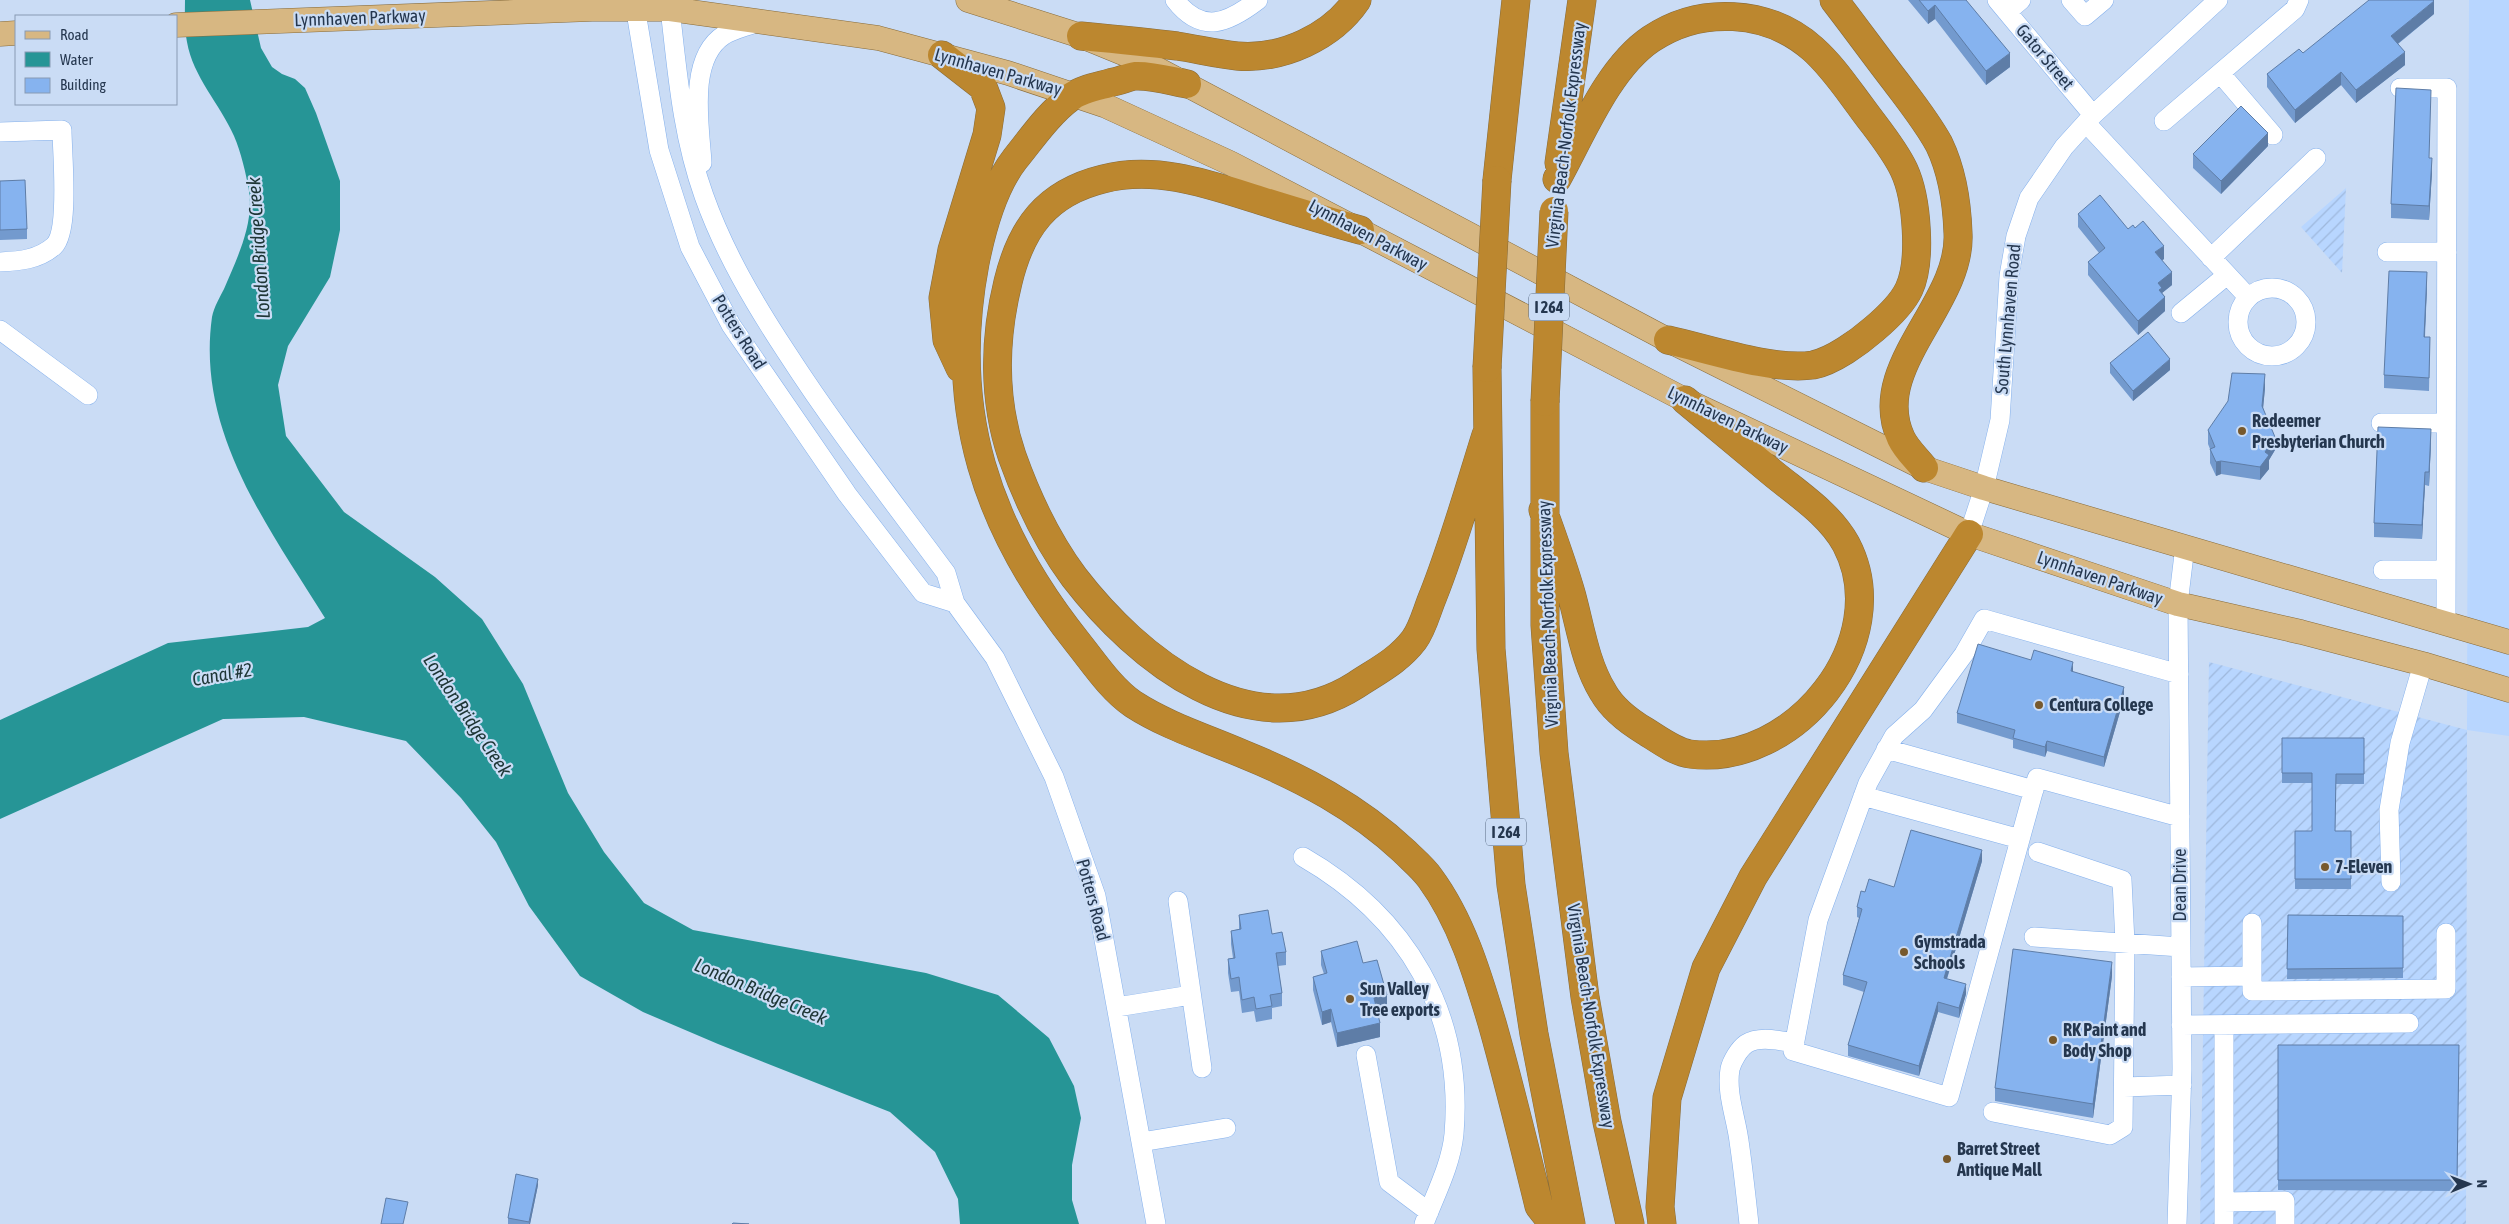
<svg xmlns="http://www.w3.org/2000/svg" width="2509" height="1224" font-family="'Asap Condensed',sans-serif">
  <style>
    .built { fill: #b8d6ff }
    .industrial { fill: url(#industrial-furrows) }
    .water { fill: #269596 }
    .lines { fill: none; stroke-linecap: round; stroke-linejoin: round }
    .minor-casing { stroke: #84b0ec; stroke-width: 20 }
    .major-casing { stroke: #876b3a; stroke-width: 25 }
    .highway-casing { stroke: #876b3a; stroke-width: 29 }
    .minor { stroke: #fff; stroke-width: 19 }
    .major { stroke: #d7b782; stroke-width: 24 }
    .highway { stroke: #bc872f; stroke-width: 28 }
    .highway-bridge-casing { stroke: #876b3a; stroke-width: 29; stroke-linecap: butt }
    .highway-bridge { stroke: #bc872f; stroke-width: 28 }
    .wall { fill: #739ace }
    .shaded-wall { fill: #5e7da7 }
    .building { fill: #86b3ef; stroke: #5e7da7 }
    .poi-dot { fill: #77592d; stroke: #cadcf5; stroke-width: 2 }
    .labels { text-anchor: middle; stroke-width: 4.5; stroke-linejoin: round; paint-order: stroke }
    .shield { fill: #cadcf5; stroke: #566881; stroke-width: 1 }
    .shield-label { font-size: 16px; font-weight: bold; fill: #25374f }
    .street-label { font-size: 18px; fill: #25374f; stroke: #cadcf5 }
    .poi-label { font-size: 18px; font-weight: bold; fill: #25374f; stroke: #cadcf5; text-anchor: start }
    .water-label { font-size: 19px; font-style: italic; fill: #1e3535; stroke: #cadcf5 }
  </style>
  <defs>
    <pattern id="industrial-furrows" width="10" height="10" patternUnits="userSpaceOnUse" patternTransform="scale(1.25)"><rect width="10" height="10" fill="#b8d6ff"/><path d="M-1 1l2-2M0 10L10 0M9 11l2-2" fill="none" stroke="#9eb8dc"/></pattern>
  </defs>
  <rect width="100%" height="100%" fill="#cadcf5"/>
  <!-- built -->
  <path class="built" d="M2469,0H2509V736L2467,730Z"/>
  <!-- industrial -->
  <path class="industrial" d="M2346,188L2342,273L2301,227Z
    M2209,662L2467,730L2466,1224H2200Z"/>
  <!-- water -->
  <path class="water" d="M185,0H250L261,48L272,67L282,74L295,79L305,88L316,113L340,181V230L330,277L288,346L278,385L286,436L344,512L435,577L482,619L523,684L568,793L604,852L644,903L693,930L926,973L998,995L1049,1038L1074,1086L1081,1118L1072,1165V1200L1079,1224H960L958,1199L935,1152L890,1112L718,1044L643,1012L580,976L529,906L496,842L461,798L406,741L304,717L223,719L0,819V720L168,643L308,627L325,618C268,526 196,432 212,317C214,307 220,297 224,289C237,258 254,225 249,191C246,174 241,152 234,136C220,104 193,77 187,42C184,28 185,13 185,0Z"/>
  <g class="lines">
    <!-- minor casing -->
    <g class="minor-casing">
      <path id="minor" d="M634,0L659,150L690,247L731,325L847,494L923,593L955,603
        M669,0C677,67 681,132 704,196C724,252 754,303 787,353C836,429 892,500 946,573L955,603L995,658L1054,777L1096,896L1156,1224
        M1175,0C1202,35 1228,23 1258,0
        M1997,0L2093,115
        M2071,0L2085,16L2104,0
        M2007,12L2021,0
        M2220,73L2273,135
        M2400,88H2447L2446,623
        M2164,121L2295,9L2299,0
        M2086,123L2248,297
        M0,132L62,130C62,153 70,231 54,246C38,260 19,261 0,262
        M702,163C700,126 687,59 724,35C734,29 749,26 760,21
        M2387,252H2447
        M2211,258L2316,158
        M2238 322a34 34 0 1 1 68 0a34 34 0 1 1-68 0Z
        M2181,313L2227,275
        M0,330L88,395
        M2381,423H2446
        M1969,534L1984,488L2000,420L2009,276L2016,236L2029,198L2064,147L2093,115L2218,0
        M2383,570H2446
        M2179,674L1984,619L1964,654L1923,710L1894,736L1868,783L1818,920L1793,1051L1949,1097L2037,778L2180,817
        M1886,749L2034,790
        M1863,796L2020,839
        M1303,857C1407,917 1464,1013 1454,1134C1451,1165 1435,1195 1424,1224
        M2391,882L2389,810L2400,743L2423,664
        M1178,901L1202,1068
        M2252,923V976
        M2034,937L2181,947
        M2181,977L2252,976V991L2446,989V933
        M1117,1007L1191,995
        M2181,1025L2409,1023
        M2224,1025V1224
        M1366,1055L1389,1182L1429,1212
        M2124,1087L2182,1085
        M1993,1112L2110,1135L2123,1127L2125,943L2122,880L2038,852
        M1141,1142L1226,1128
        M2224,1202L2285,1201V1224
        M1749,1224C1746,1196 1743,1168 1739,1141C1736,1117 1726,1094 1730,1069C1732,1061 1739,1049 1746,1044C1760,1035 1780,1041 1795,1043
        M2177,1224L2182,1069L2178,604L2185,546"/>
    </g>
    <!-- major casing -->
    <g class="major-casing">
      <path id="major" d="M968,0L1081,36L1142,61L1668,340L1924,468L1984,488L2509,642
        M176,25L592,9H670L878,38L1008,73L1106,106L1230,163L1685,400L1969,534L2178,604L2301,632L2423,664L2509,690
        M0,34L16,33"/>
    </g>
    <!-- highway casing -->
    <g class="highway-casing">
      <path id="highway" d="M1834,0C1855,27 1875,55 1896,82C1911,102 1927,122 1939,144C1952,171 1957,204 1958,233C1962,305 1868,367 1901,438C1906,449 1917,459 1924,468
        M1081,36C1113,39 1145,42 1177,46C1197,49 1217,54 1237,56C1282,60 1332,37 1357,0
        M942,55L983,87L991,108L987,135L952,250L943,298L947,340L960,368
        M1187,84C1171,81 1151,75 1135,76C1128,77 1120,81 1113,82C1100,86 1081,89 1071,97C1049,113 1032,138 1015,159C993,187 982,228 975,263C947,410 986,528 1078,643C1094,663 1111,689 1133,704C1167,726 1206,738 1243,754C1302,778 1357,807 1404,851C1413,860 1423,868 1430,878C1461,920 1477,973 1492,1023C1509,1083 1524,1145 1539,1206L1553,1224
        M1559,163L1582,0
        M1557,179C1582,134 1608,68 1651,39C1700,6 1768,9 1813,49C1832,66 1846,87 1861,107C1876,128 1893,147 1904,170C1917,198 1922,261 1909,289C1902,304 1887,318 1874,329C1859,342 1833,361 1813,365C1772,371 1709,349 1668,340
        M1497,180L1516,0
        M1360,230C1327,221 1294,211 1262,201C1211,185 1157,165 1103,179C1046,193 1021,228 1008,282C994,339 993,400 1012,456C1027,498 1048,542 1074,577C1137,659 1251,752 1356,685C1377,671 1398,661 1414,640C1423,628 1427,610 1433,596C1454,543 1469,489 1486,435
        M1487,368L1491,649L1511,885L1534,1034L1571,1224
        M1545,402V625L1554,753L1585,997L1607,1122L1630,1224
        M1543,510C1553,538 1563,565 1571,593C1580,625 1585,663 1603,692C1612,708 1630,722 1645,731C1658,739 1675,752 1690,754C1794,768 1897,641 1846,544C1830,515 1801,496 1775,475C1745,450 1715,425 1685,400
        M1662,1224L1660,1207L1667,1098L1706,968L1753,877L1969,534"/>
    </g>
    <!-- minor -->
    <use href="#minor" class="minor"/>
    <!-- major -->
    <use href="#major" class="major"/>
    <!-- highway -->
    <use href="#highway" class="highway"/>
    <!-- highway-bridge casing -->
    <g class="highway-bridge-casing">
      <path id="highway-bridge" d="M1487,368L1497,180
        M1545,402L1554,211"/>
    </g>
    <!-- highway-bridge -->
    <use href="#highway-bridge" class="highway-bridge"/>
  </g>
  <!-- wall -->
  <path class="wall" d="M1908,0H1966L2010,67L1986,85L1935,19L1928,24Z
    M2434,14L2398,44L2405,65L2356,103L2341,85L2295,123L2267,87V74L2303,53Z
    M2268,146L2221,194L2193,168V154Z
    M2429,158L2432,172L2429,220L2391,218V204Z
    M0,181L27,229V239L0,240Z
    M2078,214L2128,229L2164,259L2162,260L2172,285L2162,293L2165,311L2138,335L2088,275V262L2099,253L2078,227Z
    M2427,286L2425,337H2430L2429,391L2384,388V375Z
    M2110,363L2170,370L2133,401L2110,373Z
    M2265,388L2263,408L2275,450L2269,460V469L2260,480L2221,474L2216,476L2210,463V449L2208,444V430Z
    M2431,442L2429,486L2425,485L2422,539L2374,537V523Z
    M2073,672L2124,698L2104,767L2047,751L2045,757L2013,748V740L1957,723V713Z
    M2282,738H2364V784H2336L2335,831H2351V889H2295V831H2312V783H2282Z
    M1982,861L1947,979L1966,994L1959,1018L1938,1012L1919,1076L1848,1056V1045L1864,992L1843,985V975L1859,918L1857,917V907L1865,892L1894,887Z
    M1239,915L1272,934L1286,952V965L1278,966L1282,993V1006L1272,1008V1019L1256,1022L1254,1011L1242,1013L1239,991L1231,992L1228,973V959L1233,958L1231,944V931L1239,929Z
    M2288,915L2403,916V978L2287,979Z
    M1321,951L1363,963L1387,1008L1377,1011L1380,1037L1337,1047L1331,1022L1322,1025L1313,990V977L1324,974L1321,965Z
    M2112,976L2093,1118L1995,1101V1088Z
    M2278,1045H2459L2457,1191L2278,1190Z
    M538,1185L530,1224H508V1218Z"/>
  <!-- shaded-wall -->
  <path class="shaded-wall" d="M2434,1V14L2391,49V36Z
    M1935,5V19L1928,24V11Z
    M2405,52V65L2356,103V90Z
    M2010,53V67L1986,85V71Z
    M2341,72V85L2295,123V110Z
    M2268,133V146L2221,194V181Z
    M2432,158V172L2429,220V206Z
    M2164,246V259L2155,265V252Z
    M2172,272V285L2162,293L2165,297V311L2138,335V321L2158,283Z
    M2427,272V286L2424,350V337Z
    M2170,359V370L2133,401V391Z
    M2265,374V388L2262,419V406Z
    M2431,429V442L2429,486V472Z
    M2275,437V450L2269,460V469L2260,480V467L2265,452Z
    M2221,461V474L2216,476V462Z
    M2425,472V485L2422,539V525Z
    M2073,662V672L2071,671Z
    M2124,687V698L2104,767V757Z
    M2047,741V751L2045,757V747Z
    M1982,850V861L1944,988V978Z
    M2112,962V976L2093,1118V1104Z
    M1966,984V994L1959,1018V1008Z
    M1387,995V1008L1374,1012V998Z
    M1938,1002V1012L1919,1076V1066Z
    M1331,1009V1022L1322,1025V1012Z
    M1380,1023V1037L1337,1047V1033Z
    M538,1179V1185L530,1224H529Z"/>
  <!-- building -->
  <path class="building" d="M1919,0H1966L2010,53L1986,71L1935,5L1928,11Z
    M2369,0H2433L2434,1L2391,36L2405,52L2356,90L2341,72L2295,110L2267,74L2299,49L2303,53Z
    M2396,88L2431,90L2429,158H2432L2429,206L2391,204Z
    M2241,106L2268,133L2221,181L2193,154Z
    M25,180L27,229L0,230V181Z
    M2100,195L2128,229L2133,225L2135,228L2143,221L2164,246L2155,252L2172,272L2158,283L2162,288L2159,290L2165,297L2138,321L2088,262L2105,248L2078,214Z
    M2389,271L2427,272L2424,337H2430L2429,378L2384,375Z
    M2148,332L2170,359L2133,391L2110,363Z
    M2232,373L2265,374L2262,406L2275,437L2265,452L2269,455L2260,467L2221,461L2216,462L2210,449L2215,447L2208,430L2228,401Z
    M2378,427L2431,429L2429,472H2425L2422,525L2374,523Z
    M1978,644L2031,660L2034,650L2073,662L2071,671L2124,687L2104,757L2047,741L2045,747L2013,738L2015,730L1957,713Z
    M2282,738H2364V774H2336L2335,831H2351V879H2295V831H2312V773H2282Z
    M1911,830L1982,850L1944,978L1966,984L1959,1008L1938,1002L1919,1066L1848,1045L1867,982L1843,975L1862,909L1857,907L1861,891L1865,892L1869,879L1894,887Z
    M1268,910L1272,934L1282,932L1286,952L1276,953L1282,993L1270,995L1272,1006L1256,1009L1254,997L1242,1000L1239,977L1231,979L1228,959L1235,958L1231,931L1241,929L1239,915Z
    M2288,915L2403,916V968L2287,969Z
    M1357,941L1363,963L1377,960L1387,995L1374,998L1380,1023L1337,1033L1331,1009L1322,1012L1313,977L1327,973L1321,951Z
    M2013,949L2112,962L2093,1104L1995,1088Z
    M2278,1045H2459L2457,1180H2278Z
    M516,1174L538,1179L529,1222L508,1218Z
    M386,1198L408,1202L403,1224H381Z
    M733,1223L749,1224H732Z"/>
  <!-- markers -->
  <g class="poi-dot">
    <circle cx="2242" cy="431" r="5"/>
    <circle cx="2039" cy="705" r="5"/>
    <circle cx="2325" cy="867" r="5"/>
    <circle cx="1904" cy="952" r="5"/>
    <circle cx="1350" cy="999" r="5"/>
    <circle cx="2053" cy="1040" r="5"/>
    <circle cx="1947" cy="1159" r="5"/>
  </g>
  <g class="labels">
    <!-- shield labels -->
    <g class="shield">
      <rect x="1529" y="293.5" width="40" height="27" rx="4"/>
      <rect x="1486" y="818.5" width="40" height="27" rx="4"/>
    </g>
    <g class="shield-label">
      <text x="1549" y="313">I 264</text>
      <text x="1506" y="838">I 264</text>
    </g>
    <!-- street labels -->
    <g class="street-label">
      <text transform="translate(360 18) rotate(-2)" y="6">Lynnhaven Parkway</text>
      <text transform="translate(2045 57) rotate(50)" y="6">Gator Street</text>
      <text transform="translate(998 72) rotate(16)" y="6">Lynnhaven Parkway</text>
      <text transform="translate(1566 135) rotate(-83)" y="6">Virginia Beach-Norfolk Expressway</text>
      <text transform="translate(1368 235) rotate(28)" y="6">Lynnhaven Parkway</text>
      <text transform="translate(2008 319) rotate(-85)" y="6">South Lynnhaven Road</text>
      <text transform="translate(739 332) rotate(58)" y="6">Potters Road</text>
      <text transform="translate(1728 420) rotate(26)" y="6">Lynnhaven Parkway</text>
      <text transform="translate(2100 578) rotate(19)" y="6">Lynnhaven Parkway</text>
      <text transform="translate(1548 614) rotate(-92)" y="6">Virginia Beach-Norfolk Expressway</text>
      <text transform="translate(2180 885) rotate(-90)" y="6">Dean Drive</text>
      <text transform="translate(1093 900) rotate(75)" y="6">Potters Road</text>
      <text transform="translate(1591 1016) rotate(81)" y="6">Virginia Beach-Norfolk Expressway</text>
    </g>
    <!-- poi labels -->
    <g class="poi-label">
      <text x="2252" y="427">Redeemer<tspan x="2252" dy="21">Presbyterian Church</tspan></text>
      <text x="2049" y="711">Centura College</text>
      <text x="2335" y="873">7-Eleven</text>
      <text x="1914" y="948">Gymstrada<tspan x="1914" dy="21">Schools</tspan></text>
      <text x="1360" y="995">Sun Valley<tspan x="1360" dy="21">Tree exports</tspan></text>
      <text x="2063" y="1036">RK Paint and<tspan x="2063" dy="21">Body Shop</tspan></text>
      <text x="1957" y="1155">Barret Street<tspan x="1957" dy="21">Antique Mall</tspan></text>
    </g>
    <!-- water labels -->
    <g class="water-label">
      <text transform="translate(258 248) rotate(-94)" y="7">London Bridge Creek</text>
      <text transform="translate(222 674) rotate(-10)" y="7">Canal #2</text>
      <text transform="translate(468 715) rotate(56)" y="7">London Bridge Creek</text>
      <text transform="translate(761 991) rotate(23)" y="7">London Bridge Creek</text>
    </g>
  </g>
  <!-- legend -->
  <rect x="15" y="15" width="162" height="90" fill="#cadcf5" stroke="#889ab3"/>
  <rect x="25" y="31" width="25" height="8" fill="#d7b782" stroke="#889ab3"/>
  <text x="60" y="40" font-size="15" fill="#25374f">Road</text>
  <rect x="25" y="52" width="25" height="15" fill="#269596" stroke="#889ab3"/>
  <text x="60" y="65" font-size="15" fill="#25374f">Water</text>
  <rect x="25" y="78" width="25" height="15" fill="#86b3ef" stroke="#889ab3"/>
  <text x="60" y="90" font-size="15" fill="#25374f">Building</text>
  <!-- north arrow -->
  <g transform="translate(2469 1184) rotate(89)" stroke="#cadcf5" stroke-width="4" paint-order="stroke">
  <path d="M0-4L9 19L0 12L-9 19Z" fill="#25374f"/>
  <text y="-8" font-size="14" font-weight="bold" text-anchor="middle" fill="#25374f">N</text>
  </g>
</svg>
